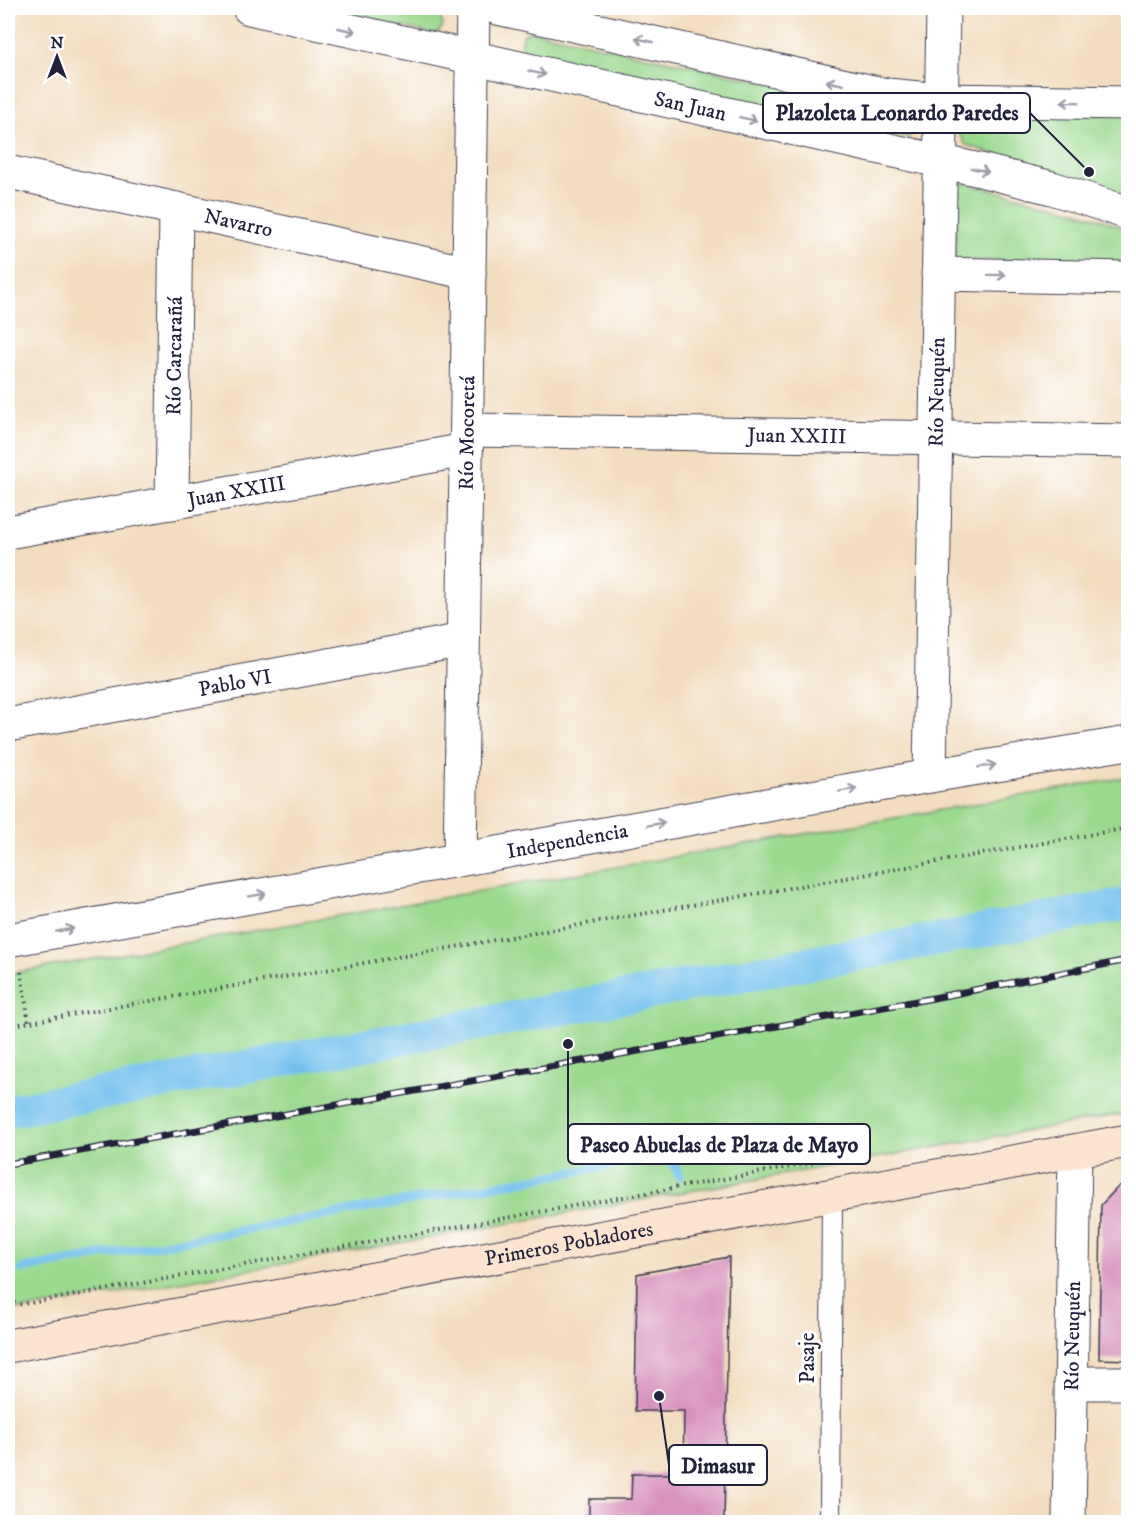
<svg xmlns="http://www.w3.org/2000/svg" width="1136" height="1530" font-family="'IM FELL DW Pica',serif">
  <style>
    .green { fill: #9bd98f; stroke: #5e7e65; stroke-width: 1.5 }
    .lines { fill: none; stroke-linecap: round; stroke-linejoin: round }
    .stream { stroke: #72bfec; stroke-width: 9 }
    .canal { stroke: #72bfec; stroke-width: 33 }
    .building { fill: #d792bd }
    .service-casing { stroke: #413e4f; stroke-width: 22 }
    .minor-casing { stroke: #413e4f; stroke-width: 35 }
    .tertiary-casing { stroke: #413e4f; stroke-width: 35 }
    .secondary-casing { stroke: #413e4f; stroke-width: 35 }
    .path { stroke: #413e4f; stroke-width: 4; stroke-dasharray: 1.5 4.5; stroke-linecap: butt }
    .service { stroke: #fff; stroke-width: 20 }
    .minor { stroke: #fff; stroke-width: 33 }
    .tertiary { stroke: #fff; stroke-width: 33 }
    .secondary { stroke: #fce5d0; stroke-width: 33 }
    .rail-casing { stroke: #22223b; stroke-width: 7 }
    .rail { stroke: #fff; stroke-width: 4.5; stroke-dasharray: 14; stroke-linecap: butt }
    .oneway { stroke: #9c9ca7 }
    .labels { text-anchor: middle; stroke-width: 6; stroke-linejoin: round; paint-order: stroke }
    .street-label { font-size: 21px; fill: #22223b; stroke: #fff }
    .leader { fill: none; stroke: #22223b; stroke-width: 2 }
    .callout-dot { fill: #22223b; stroke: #fff; stroke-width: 2 }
    .callout { fill: #fff; stroke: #22223b; stroke-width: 2 }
    .callout-label { font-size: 22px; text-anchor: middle; font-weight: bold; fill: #22223b }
  </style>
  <rect width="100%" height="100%" fill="#fff"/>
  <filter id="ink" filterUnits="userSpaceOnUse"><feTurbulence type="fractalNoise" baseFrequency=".0167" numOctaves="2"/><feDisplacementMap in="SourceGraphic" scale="12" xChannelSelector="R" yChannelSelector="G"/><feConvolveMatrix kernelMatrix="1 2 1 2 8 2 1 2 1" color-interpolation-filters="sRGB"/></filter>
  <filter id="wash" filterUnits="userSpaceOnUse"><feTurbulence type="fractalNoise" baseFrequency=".008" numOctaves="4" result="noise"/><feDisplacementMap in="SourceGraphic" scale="24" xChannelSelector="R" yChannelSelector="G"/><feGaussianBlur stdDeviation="1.35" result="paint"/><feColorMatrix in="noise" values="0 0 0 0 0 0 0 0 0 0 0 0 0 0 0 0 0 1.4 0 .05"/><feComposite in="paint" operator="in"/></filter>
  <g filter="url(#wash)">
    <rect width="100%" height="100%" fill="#f3ddbf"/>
    <!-- green -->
    <path class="green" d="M316,8H412L439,15L443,25L439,32L435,34Z
      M531,31L908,113L915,118L917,130L908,137L527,54C517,47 519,35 531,31Z
      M962,115H1128V196L966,145L960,135Z
      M957,181L1080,212L1128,229V262L955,260Z
      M1128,777V1113L29,1309H8V974Z"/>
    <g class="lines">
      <!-- stream -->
      <path class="stream" d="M22,1269L651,1158C667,1156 675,1161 679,1176"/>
      <!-- canal -->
      <path class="canal" d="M8,1111L1128,904"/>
    </g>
    <g id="blocks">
      <!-- building -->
      <path class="building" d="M1128,1184V1360L1099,1359L1101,1205L1119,1186Z
        M729,1257L724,1522H589V1499H631L632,1474H683L684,1411H635L637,1274Z"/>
    </g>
  </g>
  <g filter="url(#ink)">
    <use href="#blocks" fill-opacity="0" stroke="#413e4f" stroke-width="1.5"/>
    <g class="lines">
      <!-- service casing -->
      <g class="service-casing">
        <path id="service" d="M830,1522L832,1194"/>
      </g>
      <!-- minor casing -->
      <g class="minor-casing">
        <g id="minor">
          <path id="s1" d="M249,8L980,170L1052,188L1128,213"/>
          <path d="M497,8L887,95L941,100L1128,103"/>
          <path id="s2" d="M8,172L469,273"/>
          <path d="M938,274L1128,278"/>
          <path id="s3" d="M467,430L1128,441"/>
          <path id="s4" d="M172,503L176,209"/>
          <path id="s5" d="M8,532L466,450"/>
          <path id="s6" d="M8,725L463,640"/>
          <path id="s7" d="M930,776L943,8"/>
          <path id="s8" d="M460,859L473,8"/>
          <path d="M1071,1383H1128"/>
          <path id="s9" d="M1069,1522L1075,1151"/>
        </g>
      </g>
      <!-- tertiary casing -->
      <g class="tertiary-casing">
        <g id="tertiary">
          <path id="s10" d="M8,940L930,776L1128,743"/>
        </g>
      </g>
      <!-- secondary casing -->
      <g class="secondary-casing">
        <g id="secondary">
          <path id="s11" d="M8,1346L1128,1141"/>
        </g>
      </g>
      <!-- path -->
      <path class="path" d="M21,972L29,1023
        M8,1026L1128,828
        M8,1301L20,1304L31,1303L813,1163"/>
      <!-- service -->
      <use href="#service" class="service"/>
      <!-- minor -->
      <use href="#minor" class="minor"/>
      <!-- tertiary -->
      <use href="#tertiary" class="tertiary"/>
      <!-- secondary -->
      <use href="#secondary" class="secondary"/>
      <!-- rail casing -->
      <g class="rail-casing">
        <path id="rail" d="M8,1164L928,999L1128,960"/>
      </g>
      <!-- rail -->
      <use href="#rail" class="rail"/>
    </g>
    <!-- one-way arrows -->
    <defs><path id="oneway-shaft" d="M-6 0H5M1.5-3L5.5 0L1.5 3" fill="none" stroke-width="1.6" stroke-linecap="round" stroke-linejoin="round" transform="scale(1.5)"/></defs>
    <g class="oneway">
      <use href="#oneway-shaft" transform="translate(347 30) rotate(13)"/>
      <use href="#oneway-shaft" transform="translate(644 40) rotate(-167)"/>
      <use href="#oneway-shaft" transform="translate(537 73) rotate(12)"/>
      <use href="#oneway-shaft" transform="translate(835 83) rotate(-167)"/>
      <use href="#oneway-shaft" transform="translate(1070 102) rotate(-179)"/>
      <use href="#oneway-shaft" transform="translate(748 119) rotate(12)"/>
      <use href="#oneway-shaft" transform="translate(980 170) rotate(13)"/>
      <use href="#oneway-shaft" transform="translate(997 275) rotate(1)"/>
      <use href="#oneway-shaft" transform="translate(987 766) rotate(-9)"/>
      <use href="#oneway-shaft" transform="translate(848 790) rotate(-10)"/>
      <use href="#oneway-shaft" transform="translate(656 824) rotate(-10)"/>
      <use href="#oneway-shaft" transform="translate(257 895) rotate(-10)"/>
      <use href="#oneway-shaft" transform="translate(65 930) rotate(-10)"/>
    </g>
  </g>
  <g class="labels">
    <!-- street labels -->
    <g class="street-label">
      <text dy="7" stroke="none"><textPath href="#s1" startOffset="452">San Juan</textPath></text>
      <text dy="7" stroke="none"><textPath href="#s2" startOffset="236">Navarro</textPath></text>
      <text dy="7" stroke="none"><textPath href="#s4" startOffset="147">Río Carcarañá</textPath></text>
      <text dy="7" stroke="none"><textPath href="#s7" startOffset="384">Río Neuquén</textPath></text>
      <text dy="7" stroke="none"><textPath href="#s8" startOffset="426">Río Mocoretá</textPath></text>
      <text dy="7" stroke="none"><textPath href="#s3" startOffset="330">Juan XXIII</textPath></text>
      <text dy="7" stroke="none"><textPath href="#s5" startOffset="232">Juan XXIII</textPath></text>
      <text dy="7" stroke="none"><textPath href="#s6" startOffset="231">Pablo VI</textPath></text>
      <text dy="7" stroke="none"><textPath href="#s10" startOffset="568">Independencia</textPath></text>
      <text dy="7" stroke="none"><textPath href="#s11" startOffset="570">Primeros Pobladores</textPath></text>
      <text dy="7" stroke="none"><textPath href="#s9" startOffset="186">Río Neuquén</textPath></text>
      <text transform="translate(807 1358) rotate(-90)" y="7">Pasaje</text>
    </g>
  </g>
  <!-- callouts -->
  <path class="leader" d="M1089 172L1030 113M568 1044L568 1144M659 1396L669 1465"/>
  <g class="callout-dot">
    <circle cx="1089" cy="172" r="6"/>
    <circle cx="568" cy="1044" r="6"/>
    <circle cx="659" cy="1396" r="6"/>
  </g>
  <g class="callout">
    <rect x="763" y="93" width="267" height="40" rx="6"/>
    <rect x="568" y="1124" width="302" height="40" rx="6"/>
    <rect x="669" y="1445" width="98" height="40" rx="6"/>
  </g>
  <g class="callout-label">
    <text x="897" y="120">Plazoleta Leonardo Paredes</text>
    <text x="719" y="1152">Paseo Abuelas de Plaza de Mayo</text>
    <text x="718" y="1473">Dimasur</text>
  </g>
  <!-- margin -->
  <rect width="1136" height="1530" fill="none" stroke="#fff" stroke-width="30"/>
  <!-- north arrow -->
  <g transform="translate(57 57)" stroke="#ffffff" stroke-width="4.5" paint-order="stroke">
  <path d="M0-4.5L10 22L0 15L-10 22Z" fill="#22223b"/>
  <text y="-9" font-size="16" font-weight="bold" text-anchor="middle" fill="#22223b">N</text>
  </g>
</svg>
